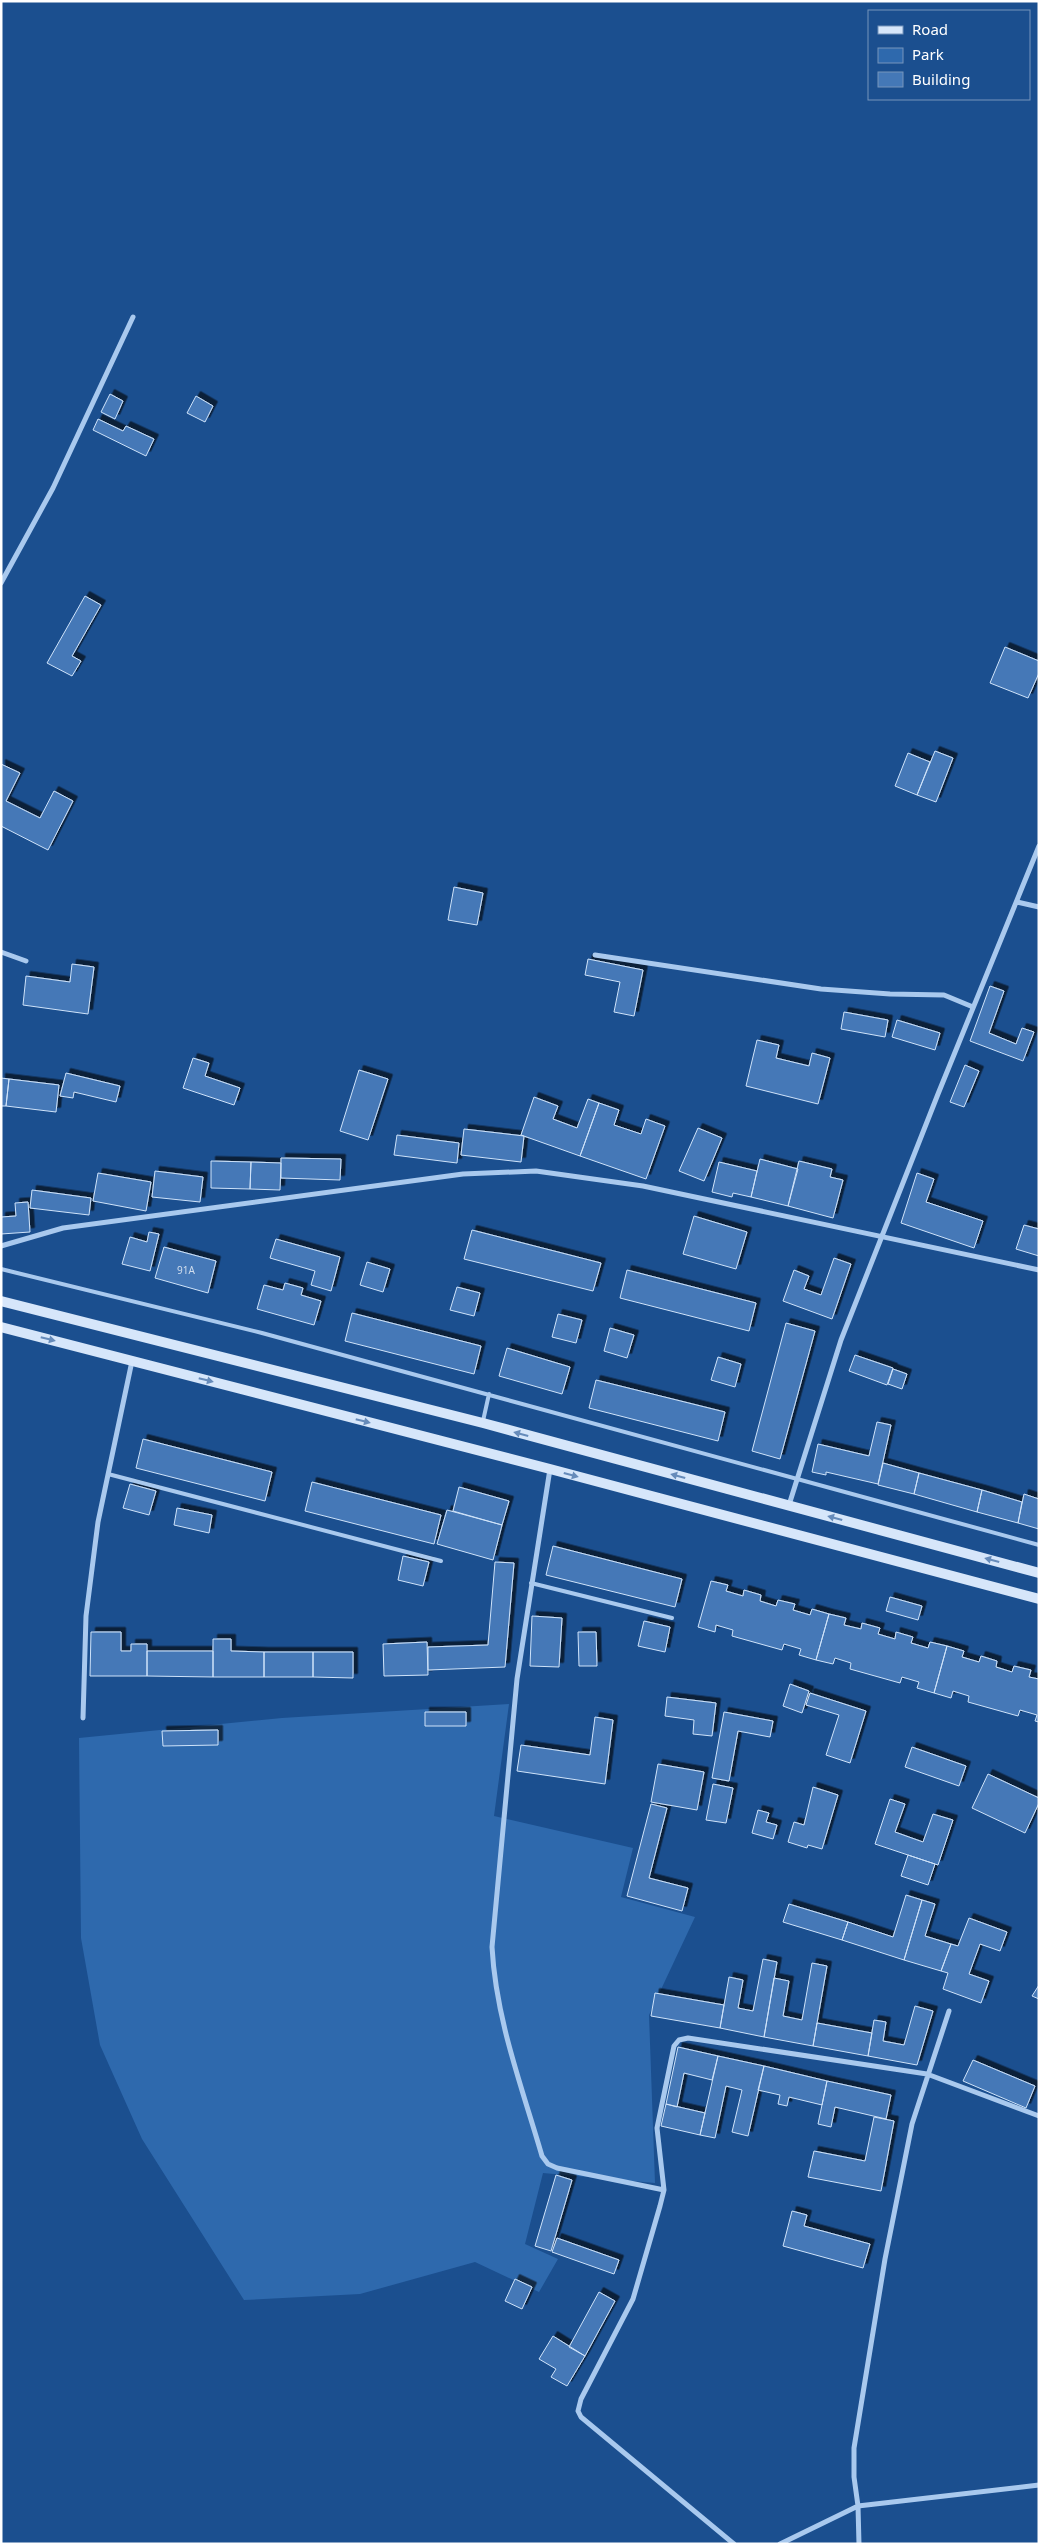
<svg xmlns="http://www.w3.org/2000/svg" width="1040" height="2545" font-family="'Noto Sans',sans-serif">
  <style>
    .green { fill: #2e69ad }
    .building { fill: #4478b7; stroke: #cfe3fa; filter: url(#shadow) }
    .lines { fill: none; stroke-linecap: round; stroke-linejoin: round }
    .service { stroke: #a9c9ee; stroke-width: 4 }
    .minor { stroke: #a9c9ee; stroke-width: 5 }
    .secondary { stroke: #d6e6fa; stroke-width: 10 }
    .oneway { fill: #668bba }
    .labels { text-anchor: middle; stroke-width: 5; stroke-linejoin: round; paint-order: stroke }
    .number-label { font-size: 10px; fill: #d0dded }
  </style>
  <defs>
    <filter id="shadow"><feDropShadow dx="4.5" dy="-4.5" stdDeviation="0" flood-color="#0009"/></filter>
  </defs>
  <rect width="100%" height="100%" fill="#1b4f8f"/>
  <!-- green -->
  <path class="green" d="M509,1704L494,1816L633,1848L621,1897L695,1917L649,2015L655,2183L543,2173L525,2244L558,2259L539,2292L475,2262L360,2294L244,2300L142,2139L100,2045L81,1938L79,1738L282,1718Z"/>
  <!-- building -->
  <path class="building" d="M110,394L123,401L115,419L101,412Z
    M196,396L213,406L205,422L187,413Z
    M98,419L123,431L126,426L154,439L146,456L93,430Z
    M85,596L101,605L72,656L81,661L72,676L47,663Z
    M1005,647L1039,661V673L1028,698L990,683Z
    M935,751L953,758L936,802L917,795Z
    M908,753L930,762L917,795L895,786Z
    M1,764L20,773L6,801L40,818L54,791L73,801L48,850L1,826Z
    M454,887L483,893L477,925L448,920Z
    M588,959L643,970L634,1016L614,1012L620,982L585,975Z
    M72,964L94,967L88,1014L23,1005L26,976L70,982Z
    M990,986L1004,991L989,1033L1016,1044L1022,1028L1034,1032L1023,1061L970,1041Z
    M844,1012L888,1020L885,1037L841,1029Z
    M897,1020L940,1033L935,1050L892,1037Z
    M757,1040L779,1045L776,1058L809,1066L812,1053L830,1058L818,1104L746,1086Z
    M193,1058L209,1063L205,1076L240,1088L234,1105L183,1088Z
    M965,1065L979,1071L964,1107L950,1102Z
    M359,1070L388,1079L368,1140L340,1131Z
    M66,1073L120,1086L116,1102L74,1092L73,1098L60,1096Z
    M1,1078L9,1079L6,1106H1Z
    M9,1079L59,1085L56,1112L6,1106Z
    M534,1097L558,1106L553,1119L577,1128L588,1099L599,1103L580,1156L521,1135Z
    M599,1103L619,1110L614,1125L641,1134L646,1119L665,1126L646,1179L580,1156Z
    M698,1128L722,1138L704,1181L679,1171Z
    M464,1129L524,1136L521,1162L461,1155Z
    M397,1135L459,1143L457,1163L394,1155Z
    M281,1158L341,1159L340,1180L281,1178Z
    M760,1159L798,1169L788,1206L751,1197Z
    M211,1161L251,1162L250,1189L211,1188Z
    M799,1161L832,1169L830,1177L843,1180L833,1218L788,1206Z
    M251,1162L281,1163L280,1190L250,1189Z
    M719,1162L757,1171L751,1197L733,1193L732,1197L712,1192Z
    M155,1171L203,1177L200,1202L152,1197Z
    M98,1173L151,1182L146,1211L93,1201Z
    M917,1173L934,1179L926,1202L983,1221L974,1248L901,1223Z
    M32,1190L91,1198L89,1215L30,1208Z
    M28,1202L30,1232L1,1234V1217L16,1216L15,1203Z
    M694,1216L747,1232L736,1269L683,1254Z
    M1024,1225L1039,1229V1256L1016,1249Z
    M472,1230L601,1263L593,1291L464,1259Z
    M149,1232L159,1234L150,1271L122,1264L130,1237L147,1242Z
    M276,1239L340,1257L331,1291L311,1285L315,1271L270,1258Z
    M164,1247L216,1261L208,1293L155,1278Z
    M834,1258L851,1264L832,1319L783,1301L794,1270L809,1276L804,1289L821,1295Z
    M367,1262L390,1269L383,1292L360,1285Z
    M627,1270L756,1303L749,1331L620,1298Z
    M285,1283L303,1288L301,1295L321,1301L314,1325L257,1309L264,1285L283,1290Z
    M457,1287L480,1293L474,1316L450,1310Z
    M352,1313L481,1346L474,1374L345,1341Z
    M558,1314L582,1320L576,1343L552,1337Z
    M786,1323L815,1331L780,1459L752,1451Z
    M610,1328L634,1335L627,1358L604,1351Z
    M507,1348L570,1367L562,1394L499,1376Z
    M855,1355L893,1368L887,1385L849,1371Z
    M718,1357L741,1364L735,1387L711,1380Z
    M893,1369L907,1374L902,1389L888,1384Z
    M596,1380L725,1412L718,1441L589,1408Z
    M877,1422L891,1425L878,1484L826,1472V1475L812,1472L818,1444L869,1456Z
    M143,1439L272,1472L265,1501L136,1468Z
    M883,1463L919,1473L914,1494L878,1485Z
    M919,1473L982,1490L977,1512L914,1494Z
    M312,1482L441,1515L434,1544L305,1511Z
    M130,1484L156,1491L149,1515L123,1508Z
    M459,1487L509,1501L502,1525L453,1511Z
    M982,1490L1022,1502L1018,1523L977,1512Z
    M1024,1494L1039,1499V1529L1018,1523Z
    M177,1508L212,1515L209,1533L174,1525Z
    M447,1510L502,1525L493,1560L437,1544Z
    M553,1546L682,1579L675,1607L546,1575Z
    M403,1556L429,1562L423,1586L398,1580Z
    M495,1562L514,1563L505,1667L428,1670V1647L488,1645Z
    M711,1581L728,1585L726,1591L743,1596L744,1590L761,1595L760,1601L776,1606L778,1600L795,1604L793,1610L810,1615L812,1609L829,1614L816,1660L799,1655L801,1649L784,1644L782,1650L732,1636L733,1630L716,1625L715,1632L698,1627Z
    M890,1597L922,1606L918,1620L886,1611Z
    M829,1614L846,1618L844,1625L861,1629L862,1623L880,1628L878,1634L895,1639L896,1632L913,1637L911,1643L928,1648L930,1642L947,1646L934,1693L917,1688L919,1682L902,1677L900,1683L850,1669L851,1663L835,1658L833,1664L816,1660Z
    M532,1616L562,1618L559,1667L530,1666Z
    M644,1621L670,1627L665,1652L638,1646Z
    M91,1632H121V1651H131V1644H147V1676H90Z
    M578,1632H596L597,1666H579Z
    M213,1639H231V1651L264,1652V1677H213Z
    M427,1642L428,1675L384,1676L383,1644Z
    M947,1646L964,1651L962,1657L979,1662L981,1656L997,1661L996,1667L1012,1672L1014,1666L1031,1670L1029,1677L1039,1679V1722L1035,1721L1037,1715L1020,1710L1018,1716L968,1702L969,1696L953,1691L951,1698L934,1693Z
    M147,1651H213V1677L147,1676Z
    M264,1652H313V1677H264Z
    M313,1652H353V1678L313,1677Z
    M790,1684L809,1691L802,1713L783,1706Z
    M810,1693L866,1711L850,1763L826,1755L839,1715L806,1705Z
    M667,1697L716,1703L712,1736L693,1734L694,1720L665,1716Z
    M425,1712H466V1726H425Z
    M724,1712L773,1721L770,1737L738,1731L729,1781L712,1778Z
    M595,1717L613,1720L605,1784L517,1771L521,1745L590,1755Z
    M218,1730V1745L163,1746L162,1731Z
    M912,1747L966,1766L959,1786L905,1767Z
    M658,1764L704,1772L697,1810L651,1802Z
    M988,1774L1039,1798V1803L1025,1833L972,1808Z
    M713,1784L733,1788L726,1823L706,1820Z
    M813,1787L838,1795L822,1849L808,1845L807,1848L788,1842L794,1822L804,1825Z
    M890,1799L905,1804L895,1832L923,1842L933,1814L953,1820L938,1865L875,1844Z
    M651,1804L667,1808L649,1878L688,1888L682,1911L627,1896Z
    M758,1810L769,1813L766,1822L777,1825L773,1839L752,1833Z
    M908,1855L935,1864L928,1885L901,1876Z
    M906,1895L922,1900L904,1960L842,1940L848,1922L893,1937Z
    M922,1900L935,1904L925,1936L951,1944L941,1971L904,1960Z
    M789,1904L848,1922L842,1940L783,1922Z
    M969,1918L1007,1932L1000,1951L980,1944L969,1974L989,1981L981,2003L943,1989L948,1973L941,1971L951,1944L958,1946Z
    M763,1959L777,1962L764,2037L720,2028L729,1977L743,1980L738,2008L753,2011Z
    M812,1963L827,1966L813,2046L764,2037L774,1978L789,1981L783,2016L802,2020Z
    M1039,1985V1999L1032,1996Z
    M655,1993L724,2005L720,2028L651,2016Z
    M915,2006L933,2011L917,2065L868,2056L874,2020L886,2022L883,2041L904,2045Z
    M817,2023L872,2033L868,2056L813,2046Z
    M678,2047L718,2056L712,2080L684,2073L677,2107L666,2104Z
    M718,2056L764,2066L748,2136L732,2132L742,2090L726,2086L715,2138L700,2135Z
    M973,2060L1035,2086L1026,2108L963,2081Z
    M764,2066L827,2081L822,2105L789,2097L787,2106L778,2104L780,2095L758,2090Z
    M827,2081L891,2095L886,2119L835,2107L831,2127L818,2124Z
    M666,2104L705,2113L700,2135L661,2126Z
    M874,2117L894,2121L881,2191L808,2177L814,2151L865,2161Z
    M556,2175L572,2180L551,2251L535,2246Z
    M792,2211L807,2215L804,2226L870,2244L863,2268L783,2246Z
    M557,2238L619,2260L614,2274L552,2252Z
    M515,2279L532,2287L522,2309L505,2301Z
    M599,2292L615,2301L585,2356L569,2347Z
    M553,2336L585,2356L567,2386L551,2377L556,2369L539,2359Z"/>
  <g class="lines">
    <!-- service -->
    <path class="service" d="M1,1269L262,1333L1039,1545
      M483,1421L489,1394
      M108,1474L441,1561
      M531,1583L672,1618"/>
    <!-- minor -->
    <path class="minor" d="M1,583L53,488L133,317
      M1017,902L1039,907
      M1,952L26,961
      M595,955L821,989L890,994L944,995L973,1007
      M1,1246L63,1228L463,1174L536,1171L643,1186L1039,1270
      M550,1469L517,1679L492,1947C496,2020 522,2087 542,2156L548,2164L557,2168L664,2190
      M789,1505L841,1340L938,1094L1039,846
      M83,1718L86,1616L98,1522L132,1361
      M949,2011L912,2124L885,2259L854,2448V2477L858,2506L1039,2485
      M734,2544L581,2417L578,2411L581,2399L633,2299L660,2206L664,2190L657,2128L674,2046L679,2040L688,2038L927,2074L1039,2116
      M780,2544L858,2506L859,2544"/>
    <!-- secondary -->
    <path class="secondary" d="M1,1301L483,1423L1039,1573
      M1,1327L550,1469L1039,1599"/>
  </g>
  <!-- one-way arrows -->
  <defs><path id="oneway-solid" d="M-6-.8H1V-3.2L6.5 0L1 3.2V.8H-6Z" transform="scale(1.25)"/></defs>
  <g class="oneway">
    <use href="#oneway-solid" transform="translate(48 1339) rotate(14)"/>
    <use href="#oneway-solid" transform="translate(206 1380) rotate(14)"/>
    <use href="#oneway-solid" transform="translate(363 1421) rotate(14)"/>
    <use href="#oneway-solid" transform="translate(521 1434) rotate(-165)"/>
    <use href="#oneway-solid" transform="translate(571 1475) rotate(15)"/>
    <use href="#oneway-solid" transform="translate(678 1476) rotate(-165)"/>
    <use href="#oneway-solid" transform="translate(835 1518) rotate(-165)"/>
    <use href="#oneway-solid" transform="translate(992 1560) rotate(-165)"/>
  </g>
  <g class="labels">
    <!-- number labels -->
    <g class="number-label">
      <text x="186" y="1274">91А</text>
    </g>
  </g>
  <!-- border -->
  <rect width="1040" height="2545" fill="none" stroke="#ffffff" stroke-width="5"/>
  <!-- legend -->
  <rect x="868" y="10" width="162" height="90" fill="#1b4f8f" stroke="#7695bc"/>
  <rect x="878" y="26" width="25" height="8" fill="#d6e6fa" stroke="#7695bc"/>
  <text x="912" y="35" font-size="15" fill="#ffffff">Road</text>
  <rect x="878" y="48" width="25" height="15" fill="#2e69ad" stroke="#7695bc"/>
  <text x="912" y="60" font-size="15" fill="#ffffff">Park</text>
  <rect x="878" y="72" width="25" height="15" fill="#4478b7" stroke="#7695bc"/>
  <text x="912" y="85" font-size="15" fill="#ffffff">Building</text>
</svg>
